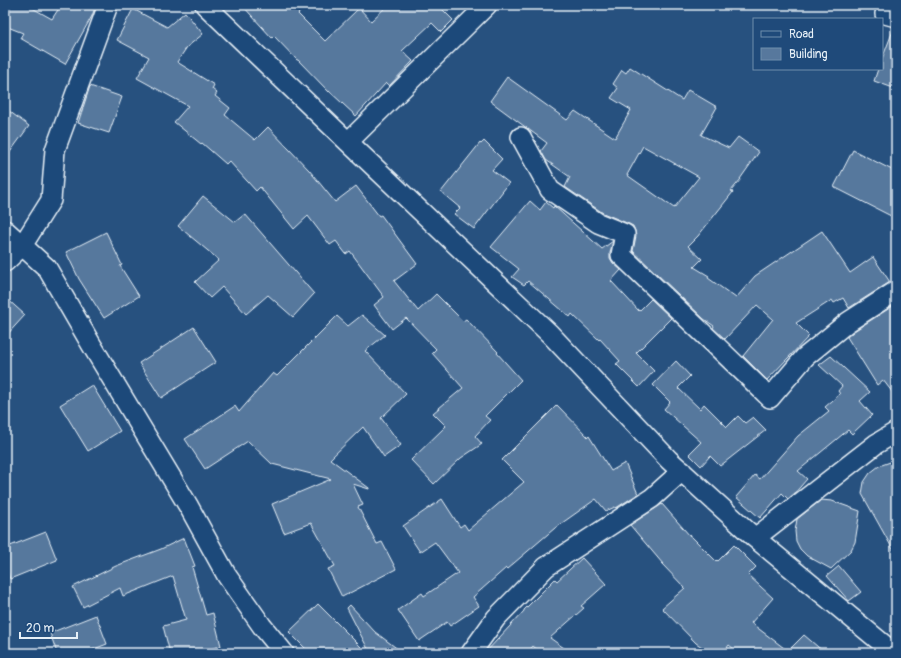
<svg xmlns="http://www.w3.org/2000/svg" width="901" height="658" font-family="Pangolin,sans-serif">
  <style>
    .building { fill: #57789d; stroke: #e8f1f8; fill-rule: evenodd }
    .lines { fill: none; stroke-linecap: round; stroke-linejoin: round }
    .minor-casing { stroke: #e8f1f8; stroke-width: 22 }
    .minor { stroke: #1f4a7a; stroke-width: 19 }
  </style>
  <rect width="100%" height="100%" fill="#27517f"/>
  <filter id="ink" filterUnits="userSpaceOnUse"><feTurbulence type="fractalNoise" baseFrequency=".025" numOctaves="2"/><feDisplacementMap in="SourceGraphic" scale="8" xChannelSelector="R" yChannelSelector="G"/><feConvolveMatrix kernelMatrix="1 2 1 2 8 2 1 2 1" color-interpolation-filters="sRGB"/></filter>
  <g filter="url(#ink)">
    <!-- building -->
    <path class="building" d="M5,5H27L52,19L61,5H96L92,16L65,64L20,38L23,33L5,26Z
      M242,5H307L298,14L325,41L359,8L371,21L388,5H438L453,20L441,32L432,23L402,51L413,61L389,86L386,83L356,116L329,91V92L298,60H297L274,36L272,38Z
      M133,9L167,27L185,12L203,34L187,47L177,62L214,85L212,89L217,93L215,96L230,108L225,115L255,140L268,127L309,170L335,202L356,186L379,216L381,215L417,264L394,281L418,311L436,294L463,321L466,319L498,352L497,353L521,380L485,416L490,420L475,436L482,444L461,458L434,484L411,460L446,426L433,413L463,388L432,353L436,349L406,318L392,329L374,305L384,297L350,251L346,254L336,241L330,245L308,216L294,229L260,187L256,191L229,161L226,164L202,143L201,144L174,122L188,106L137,78L149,57L117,40Z
      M894,28H896V89L874,81L878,69H882V59Z
      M630,67L682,100L688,90L717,107L701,135L729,148L738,137L759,152L740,179H741L731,191L733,192L698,236L688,246L702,259L694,267L709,276L708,278L736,298L755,276L822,231L850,273L873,257L890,282L849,308L843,298L834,303L832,300L796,323L809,336L767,380L743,356L773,319L757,305L725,339L713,328L714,326L704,319L633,251L636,236L635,231L633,226L629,224L603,213L565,187L570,177L546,160L541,151L547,143L490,101L507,77L567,120L575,111L615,138L631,110L611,98L618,88L613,84L622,70L626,73ZM643,146L699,177L674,208L627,175Z
      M90,86L122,97L109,133L78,123Z
      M5,108L29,126L5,159Z
      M484,141L502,159L492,170L509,183L474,229L454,214L460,208L441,192L480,143L481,144Z
      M853,150L896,172V206L891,216L834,187Z
      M203,196L235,222L245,214L314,294L293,317L268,295L246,314L222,287L210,298L195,282L219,260L178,226Z
      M530,201L540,210L546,202L553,208L554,206L602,249L613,241L610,253V258L613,263L621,270L611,281L639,311L651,299L671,318L636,353L654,371L639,387L616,364L620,361L600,339L599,340L572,314L570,317L528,281L524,285L512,277L519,269L491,247Z
      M106,232L122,265L120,266L139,296L104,318L79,279L66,252Z
      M5,297L25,315L5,337Z
      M896,304V397L883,380L877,385L847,337L854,331Z
      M362,315L385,335L365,351L406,394L381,418L401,445L384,457L363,427L330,459L369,488V489L353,484L363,505L358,507L377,544L382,542L396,569L342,597L328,569L335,566L311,523L284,533L272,504L331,479L272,464L248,441L205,469L185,439L235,406L239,412L273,373L277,376L337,316L348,326Z
      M194,327L216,362L161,398L139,363Z
      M831,356L870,392L860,401L872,415L852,434L848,430L798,471L807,479L794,494L788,499L782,493L760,518L736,497L755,475L760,479L798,436L829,411L825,407L840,394L838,391L842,386L819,365Z
      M676,361L690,376L678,388L700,409L704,404L727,427L738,416L745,423L753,417L766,430L720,466L710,456L701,466L689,454L701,442L664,409L670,402L653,385Z
      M92,385L120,431L88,451L60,405Z
      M557,405L588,437L589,436L611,471L625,463L638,494L616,508L615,507L606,511L596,499L555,528L507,569L506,568L473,597L479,606L450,626L447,622L419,641L398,610L422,593L424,596L458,573L435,542L420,552L403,526L442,499L460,527L464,524L468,530L524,482L502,460Z
      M896,460V555L862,494L864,482L870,473L879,466Z
      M821,500L832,501L860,511L855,542L851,550L831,569L807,556L800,549L796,541L795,531L797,519Z
      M662,504L690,536H691L716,561L717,560L718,561L734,545L756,567L748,575L773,598L751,623L788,651L804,635L825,653H739L729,645L723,653H711L696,643L662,608L685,588L662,564H663L630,525Z
      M46,532L57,560L10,579L5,565V548Z
      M184,538L195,566L192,567L206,615L213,613L221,646L196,653H170L163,626L186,620L173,576L123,596L120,588L83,607L73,587L116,566L161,549Z
      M582,558L606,584L581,606L584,608L550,638L571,653H541L533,646L527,653H485L524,611V610L555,579L557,581Z
      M839,566L861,592L849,601L827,576Z
      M318,604L367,653H310L289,632Z
      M350,605L375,632L403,653H370L347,608Z
      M96,615L107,644L84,653H57L50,633Z"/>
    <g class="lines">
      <!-- minor casing -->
      <g class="minor-casing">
        <path id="minor" d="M205,5L348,142L550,334L669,460L755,538L894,653
          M885,14L896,17
          M521,137L550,190L598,223L625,234L621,255C671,303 721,350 770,398L805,357L848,322L896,291
          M348,142L487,5
          M5,230L47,268L91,344L189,507L227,576L262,626L284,653
          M5,262L22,246L51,200L55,150L108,5
          M755,538L876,444L896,432
          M471,653L496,618L546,567L652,498L682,471"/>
      </g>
      <!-- minor -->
      <use href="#minor" class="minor"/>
    </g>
  </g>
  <!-- margin -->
  <rect width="901" height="658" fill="none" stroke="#1f4a7a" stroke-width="20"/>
  <rect x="10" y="10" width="881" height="638" fill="none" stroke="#e8f1f8" stroke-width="1.5" filter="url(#ink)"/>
  <!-- legend -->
  <rect x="753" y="18" width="130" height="52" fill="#1f4a7a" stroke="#6f8dac"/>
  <rect x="761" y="31" width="20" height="6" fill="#1f4a7a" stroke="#6f8dac"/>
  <text x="789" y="38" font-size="12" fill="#e8f1f8">Road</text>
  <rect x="761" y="48" width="20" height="12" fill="#57789d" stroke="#6f8dac"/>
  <text x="789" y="58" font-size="12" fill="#e8f1f8">Building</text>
  <!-- scale -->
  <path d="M20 632v6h57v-6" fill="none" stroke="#e8f1f8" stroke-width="2"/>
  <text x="26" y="632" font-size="12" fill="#e8f1f8" stroke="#1f4a7a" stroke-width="3" paint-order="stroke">20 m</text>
</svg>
